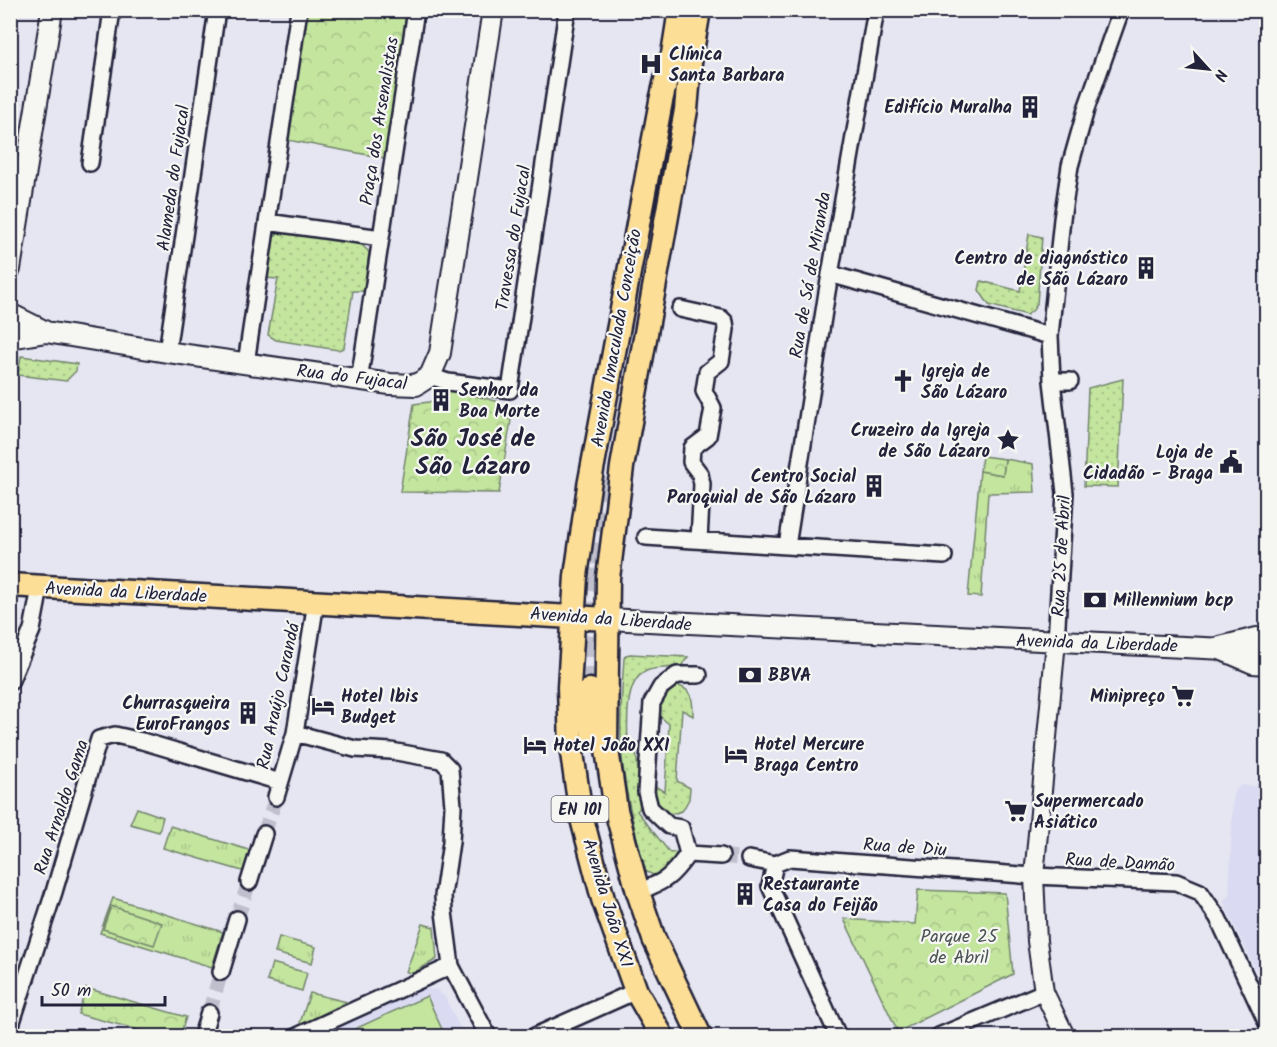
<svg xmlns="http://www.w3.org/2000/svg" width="1277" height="1047" font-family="Kalam,sans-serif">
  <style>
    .built { fill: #dadbf2 }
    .grass { fill: url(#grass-tufts); stroke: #72846c; stroke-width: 1.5 }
    .forest { fill: url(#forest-crowns); stroke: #72846c; stroke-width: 1.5 }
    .garden { fill: url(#garden-dots); stroke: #72846c; stroke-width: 1.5 }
    .pitch { fill: #c3e59e; stroke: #72846c; stroke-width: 1.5 }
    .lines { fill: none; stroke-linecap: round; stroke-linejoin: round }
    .minor-tunnel { stroke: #bfbfcd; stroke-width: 15; stroke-dasharray: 15 8; stroke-linecap: butt }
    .primary-tunnel { stroke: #bfbfcd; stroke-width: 22; stroke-dasharray: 22 11; stroke-linecap: butt }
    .minor-casing { stroke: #22223b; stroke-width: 20 }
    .tertiary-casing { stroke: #22223b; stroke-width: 22 }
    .secondary-casing { stroke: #22223b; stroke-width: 24 }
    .primary-casing { stroke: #22223b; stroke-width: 27 }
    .minor { stroke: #f6f6f2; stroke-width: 15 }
    .tertiary { stroke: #f6f6f2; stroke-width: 18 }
    .secondary { stroke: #f6f6f2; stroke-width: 20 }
    .primary { stroke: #fdde96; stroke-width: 22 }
    .labels { text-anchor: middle; stroke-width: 4.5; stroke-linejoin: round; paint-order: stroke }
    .shield { fill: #f6f6f2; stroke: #626272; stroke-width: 1.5 }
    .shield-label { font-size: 16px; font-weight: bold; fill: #22223b }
    .poi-label { font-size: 18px; font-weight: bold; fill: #22223b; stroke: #f6f6f2; text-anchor: start }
    .street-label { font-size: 18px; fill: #22223b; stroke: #f6f6f2 }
    .park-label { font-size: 18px; fill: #4a5354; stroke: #f6f6f2 }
    .district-label { font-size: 24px; font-weight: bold; fill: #22223b; stroke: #f6f6f2 }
  </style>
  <defs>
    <pattern id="grass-tufts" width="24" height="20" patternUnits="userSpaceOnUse" patternTransform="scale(1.5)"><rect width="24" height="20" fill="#c3e59e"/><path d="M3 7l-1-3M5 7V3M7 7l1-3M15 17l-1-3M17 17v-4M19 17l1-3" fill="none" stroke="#a7c489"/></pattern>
    <pattern id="forest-crowns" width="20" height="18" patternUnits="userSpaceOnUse" patternTransform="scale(1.5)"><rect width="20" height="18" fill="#c3e59e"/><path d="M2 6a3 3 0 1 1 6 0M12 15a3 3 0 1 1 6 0" fill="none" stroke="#a7c489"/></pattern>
    <pattern id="garden-dots" width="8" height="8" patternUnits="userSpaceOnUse" patternTransform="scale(1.5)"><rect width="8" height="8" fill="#c3e59e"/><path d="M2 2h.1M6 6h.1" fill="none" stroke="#a7c489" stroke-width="1.8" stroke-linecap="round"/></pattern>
  </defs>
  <rect width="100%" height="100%" fill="#e6e6f2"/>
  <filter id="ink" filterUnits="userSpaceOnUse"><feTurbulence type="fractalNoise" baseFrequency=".0167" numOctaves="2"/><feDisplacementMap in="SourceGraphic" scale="12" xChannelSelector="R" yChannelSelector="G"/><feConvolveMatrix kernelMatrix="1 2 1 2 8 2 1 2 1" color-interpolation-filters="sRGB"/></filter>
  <g filter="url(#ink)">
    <!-- built -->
    <path class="built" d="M1264,777H1266V992L1223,901L1229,895L1233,793L1237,788L1242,785L1255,786Z
      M423,989H436L445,997L464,1036H322Z"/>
    <!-- grass -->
    <path class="grass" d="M1005,459L1033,464L1035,492L988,493L981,597L968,596L980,471L1003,475Z
      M170,826L252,851L246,872L163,848Z
      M113,898L223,932L212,967L100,933Z
      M423,924L434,927L437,959L413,973L406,972Z
      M279,937L316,947L312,963L275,953Z
      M272,963L307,973L302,991L267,981Z
      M310,993L347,1002L299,1026Z"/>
    <!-- forest -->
    <path class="forest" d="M308,11H407L385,158L287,140Z
      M449,386L465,393L499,402L498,414L511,420L499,493L400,492L414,404L429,402L437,399L439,405L444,402L443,396Z
      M982,456L1005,459L1003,475L980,471Z
      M137,808L163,817L159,832L130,824Z
      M918,890L1005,893L1013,974L898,1032L844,919L915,924Z
      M111,906L162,923L154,945L103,929Z
      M86,988L186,1017L180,1036H162L78,1014Z"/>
    <!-- garden -->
    <path class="garden" d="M280,232L360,243L369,252L365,291H353L344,348L338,350L276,340L268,335L278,279L265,278L269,240Z
      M1029,234L1042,237L1037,304L1033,310L1027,315L989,305L979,290L981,281L1020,291Z
      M21,356L77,364L76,371L66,381L18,375Z
      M1123,379L1118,487L1084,486L1088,388Z
      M630,654L688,657L682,665C671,669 659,667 649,670C622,678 628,729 628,752L636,753L642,806L637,811L670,853L677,852L667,871L657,877L645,871C636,833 625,795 622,756C619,724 622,691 624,658L626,655Z
      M679,686C693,690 693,703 693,716L682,710L677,781L690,788L689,799L683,810C672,816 658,815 653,801C652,797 653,789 653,785L665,792L669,724L657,714L656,707L670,687Z"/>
    <!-- pitch -->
    <path class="pitch" d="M427,996L445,1036H348L346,1033Z"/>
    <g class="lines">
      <!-- minor-tunnel -->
      <path class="minor-tunnel" d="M264,834L276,797
        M721,856L749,859
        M237,919L249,882
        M209,1013L221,972"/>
      <!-- primary-tunnel -->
      <path class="primary-tunnel" d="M591,564L603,467
        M590,690L597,577L601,548"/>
      <!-- minor casing -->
      <g class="minor-casing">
        <path id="minor" d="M90,163L112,10
          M267,222L381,238
          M830,274L1050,336
          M680,309L721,318L725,322L726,329L721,361L707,372L704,391L713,408L708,436L692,448L691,462L700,474L702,484L699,540
          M167,352L217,10
          M246,363L299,10
          M430,376L448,382L510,390L567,10
          M359,381L416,10
          M1052,381H1070
          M646,537L944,556
          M787,546L827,292L876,10
          M1056,641L1065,493L1052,381L1050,336L1062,219L1070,166L1087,106L1121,10
          M10,682L32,630L40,588
          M295,733L355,749L391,751L441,760L450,769L453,806L451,842L443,896L444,912L451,966L488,1036
          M276,797L295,733L316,602
          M688,854L681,828L669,826L650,808L646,792L652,703L661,687L677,675H699
          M688,854L721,856
          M749,859L775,864L790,858L1034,876L1176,882L1200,892L1218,918L1266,1021
          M775,864L770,886L838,1036
          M249,882L264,834
          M638,892C665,881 670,879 688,854
          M221,972L237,919
          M10,1028L54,892L99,739L115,735L142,741L280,782
          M202,1036L209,1013
          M297,1036L451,966
          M535,1036L636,991
          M939,1036L1044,992"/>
      </g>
      <!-- tertiary casing -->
      <g class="tertiary-casing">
        <path id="tertiary" d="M1056,641L1034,876L1037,941L1044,992L1065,1036
          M1220,646L1257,637L1266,638
          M1220,650L1253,664L1266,665"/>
      </g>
      <!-- secondary casing -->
      <g class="secondary-casing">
        <path id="secondary" d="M10,269L52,10
          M10,314L46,332L167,352L390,384L416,385L430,376L440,353L493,10
          M10,338L46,332
          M607,619L1266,651"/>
      </g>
      <!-- primary casing -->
      <g class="primary-casing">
        <path id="primary" d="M699,10L690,63L686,110L622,467L608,578L606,743L616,810L638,892L654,939L700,1036
          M670,73L680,10
          M10,585L607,619
          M590,690L593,737
          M662,1036L636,991L603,899L581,815L571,746L569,687L576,576L589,486L661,101L671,59"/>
      </g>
      <!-- minor -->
      <use href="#minor" class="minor"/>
      <!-- tertiary -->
      <use href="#tertiary" class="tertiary"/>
      <!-- secondary -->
      <use href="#secondary" class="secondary"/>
      <!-- primary -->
      <use href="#primary" class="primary"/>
    </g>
  </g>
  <!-- icons -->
  <defs>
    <g id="hospital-bare" transform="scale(1.8)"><path d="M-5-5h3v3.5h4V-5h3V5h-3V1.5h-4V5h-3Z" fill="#22223b" stroke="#f6f6f2" stroke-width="2.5" paint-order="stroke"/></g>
    <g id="building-bare" transform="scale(1.8)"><path d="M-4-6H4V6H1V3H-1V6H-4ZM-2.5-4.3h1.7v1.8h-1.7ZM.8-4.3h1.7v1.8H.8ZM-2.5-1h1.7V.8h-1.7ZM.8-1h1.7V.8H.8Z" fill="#22223b" stroke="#f6f6f2" stroke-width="2.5" paint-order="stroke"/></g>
    <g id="church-bare" transform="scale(1.8)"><path d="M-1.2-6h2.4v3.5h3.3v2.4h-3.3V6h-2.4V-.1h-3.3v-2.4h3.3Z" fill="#22223b" stroke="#f6f6f2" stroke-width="2.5" paint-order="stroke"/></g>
    <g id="sight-bare" transform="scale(1.8)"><path d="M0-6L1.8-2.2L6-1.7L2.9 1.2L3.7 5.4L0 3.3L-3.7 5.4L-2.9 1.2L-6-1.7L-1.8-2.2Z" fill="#22223b" stroke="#f6f6f2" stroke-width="2.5" paint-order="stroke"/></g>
    <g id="civic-bare" transform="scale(1.8)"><path d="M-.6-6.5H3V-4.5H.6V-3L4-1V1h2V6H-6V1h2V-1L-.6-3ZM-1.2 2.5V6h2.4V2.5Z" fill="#22223b" stroke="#f6f6f2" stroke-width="2.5" paint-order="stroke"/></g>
    <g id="bank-bare" transform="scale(1.8)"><path d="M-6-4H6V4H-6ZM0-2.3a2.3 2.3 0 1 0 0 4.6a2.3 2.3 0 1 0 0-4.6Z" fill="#22223b" stroke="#f6f6f2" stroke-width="2.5" paint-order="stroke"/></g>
    <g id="supermarket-bare" transform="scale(1.8)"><path d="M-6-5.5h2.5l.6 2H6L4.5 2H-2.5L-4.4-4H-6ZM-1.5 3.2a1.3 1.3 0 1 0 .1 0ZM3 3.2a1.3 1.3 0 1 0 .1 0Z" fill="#22223b" stroke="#f6f6f2" stroke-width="2.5" paint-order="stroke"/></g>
    <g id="hotel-bare" transform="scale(1.8)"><path d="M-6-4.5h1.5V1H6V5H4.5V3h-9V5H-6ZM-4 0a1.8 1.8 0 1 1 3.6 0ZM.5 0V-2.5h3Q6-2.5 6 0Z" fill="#22223b" stroke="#f6f6f2" stroke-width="2.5" paint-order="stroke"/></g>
  </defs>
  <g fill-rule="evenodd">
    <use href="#hospital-bare" x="651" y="64"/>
    <use href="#building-bare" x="1030" y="107"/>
    <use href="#building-bare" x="1146" y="268"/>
    <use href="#church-bare" x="903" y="381"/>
    <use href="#building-bare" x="441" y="400"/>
    <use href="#sight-bare" x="1008" y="440"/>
    <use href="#civic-bare" x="1231" y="462"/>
    <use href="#building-bare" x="874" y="486"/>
    <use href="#bank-bare" x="1095" y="600"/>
    <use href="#bank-bare" x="750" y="675"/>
    <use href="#supermarket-bare" x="1183" y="696"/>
    <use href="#hotel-bare" x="323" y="706"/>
    <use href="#building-bare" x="248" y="713"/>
    <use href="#hotel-bare" x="535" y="745"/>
    <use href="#hotel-bare" x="736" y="754"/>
    <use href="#supermarket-bare" x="1016" y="811"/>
    <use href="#building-bare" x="745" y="894"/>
  </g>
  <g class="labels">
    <!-- shield labels -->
    <rect class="shield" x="551.5" y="796" width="57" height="26" rx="4.5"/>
    <g class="shield-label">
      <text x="580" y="815">EN 101</text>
    </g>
    <!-- poi labels -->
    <g class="poi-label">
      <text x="669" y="60">Clínica<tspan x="669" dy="21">Santa Barbara</tspan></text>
      <text x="1012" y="113" text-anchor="end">Edifício Muralha</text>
      <text x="1128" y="264" text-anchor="end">Centro de diagnóstico<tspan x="1128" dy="21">de São Lázaro</tspan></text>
      <text x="921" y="377">Igreja de<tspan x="921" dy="21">São Lázaro</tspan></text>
      <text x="459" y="396">Senhor da<tspan x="459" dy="21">Boa Morte</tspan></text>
      <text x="990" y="436" text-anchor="end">Cruzeiro da Igreja<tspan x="990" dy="21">de São Lázaro</tspan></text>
      <text x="1213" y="458" text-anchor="end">Loja de<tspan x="1213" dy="21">Cidadão - Braga</tspan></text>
      <text x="856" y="482" text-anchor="end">Centro Social<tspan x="856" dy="21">Paroquial de São Lázaro</tspan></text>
      <text x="1113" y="606">Millennium bcp</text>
      <text x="768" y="681">BBVA</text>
      <text x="341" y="702">Hotel Ibis<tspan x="341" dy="21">Budget</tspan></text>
      <text x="1165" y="702" text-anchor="end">Minipreço</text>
      <text x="230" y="709" text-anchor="end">Churrasqueira<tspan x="230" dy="21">EuroFrangos</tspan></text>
      <text x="754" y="750">Hotel Mercure<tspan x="754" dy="21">Braga Centro</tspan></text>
      <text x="553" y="751">Hotel João XXI</text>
      <text x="1034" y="807">Supermercado<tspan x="1034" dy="21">Asiático</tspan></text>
      <text x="763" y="890">Restaurante<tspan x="763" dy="21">Casa do Feijão</tspan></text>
    </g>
    <!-- street labels -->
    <g class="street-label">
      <text transform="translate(379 121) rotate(-81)" y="6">Praça dos Arsenalistas</text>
      <text transform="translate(173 178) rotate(-82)" y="6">Alameda do Fujacal</text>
      <text transform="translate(513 238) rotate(-81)" y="6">Travessa do Fujacal</text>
      <text transform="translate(810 275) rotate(-80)" y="6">Rua de Sá de Miranda</text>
      <text transform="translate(616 338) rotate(-80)" y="6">Avenida Imaculada Conceição</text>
      <text transform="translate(352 377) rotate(7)" y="6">Rua do Fujacal</text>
      <text transform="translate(1061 556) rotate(-87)" y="6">Rua 25 de Abril</text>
      <text transform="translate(126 592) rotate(3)" y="6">Avenida da Liberdade</text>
      <text transform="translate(611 619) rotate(4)" y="6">Avenida da Liberdade</text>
      <text transform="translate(1097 643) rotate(2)" y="6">Avenida da Liberdade</text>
      <text transform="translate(278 696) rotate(-78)" y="6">Rua Araújo Carandá</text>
      <text transform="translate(61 807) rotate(-72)" y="6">Rua Arnaldo Gama</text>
      <text transform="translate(905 847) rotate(4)" y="6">Rua de Diu</text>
      <text transform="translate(1120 862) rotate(3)" y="6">Rua de Damão</text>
      <text transform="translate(608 903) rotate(73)" y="6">Avenida João XXI</text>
    </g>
    <!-- park labels -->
    <g class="park-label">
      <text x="959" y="942">Parque 25<tspan x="959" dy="21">de Abril</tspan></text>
    </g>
    <!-- district labels -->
    <g class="district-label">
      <text x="473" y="446">São José de<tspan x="473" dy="28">São Lázaro</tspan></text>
    </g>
  </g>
  <!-- margin -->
  <rect width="1277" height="1047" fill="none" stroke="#f6f6f2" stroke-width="36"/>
  <rect x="18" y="18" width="1241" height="1011" fill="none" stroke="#22223b" stroke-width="2" filter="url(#ink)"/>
  <!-- north arrow -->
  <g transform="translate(1208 69) rotate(117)" stroke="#f6f6f2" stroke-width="4.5" paint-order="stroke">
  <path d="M0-4.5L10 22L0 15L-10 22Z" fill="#22223b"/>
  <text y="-9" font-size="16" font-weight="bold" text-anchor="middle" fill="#22223b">N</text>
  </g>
  <!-- scale -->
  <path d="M42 996v9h123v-9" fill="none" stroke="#22223b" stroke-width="3"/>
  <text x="51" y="996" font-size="18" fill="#22223b" stroke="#f6f6f2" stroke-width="4.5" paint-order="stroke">50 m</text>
</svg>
